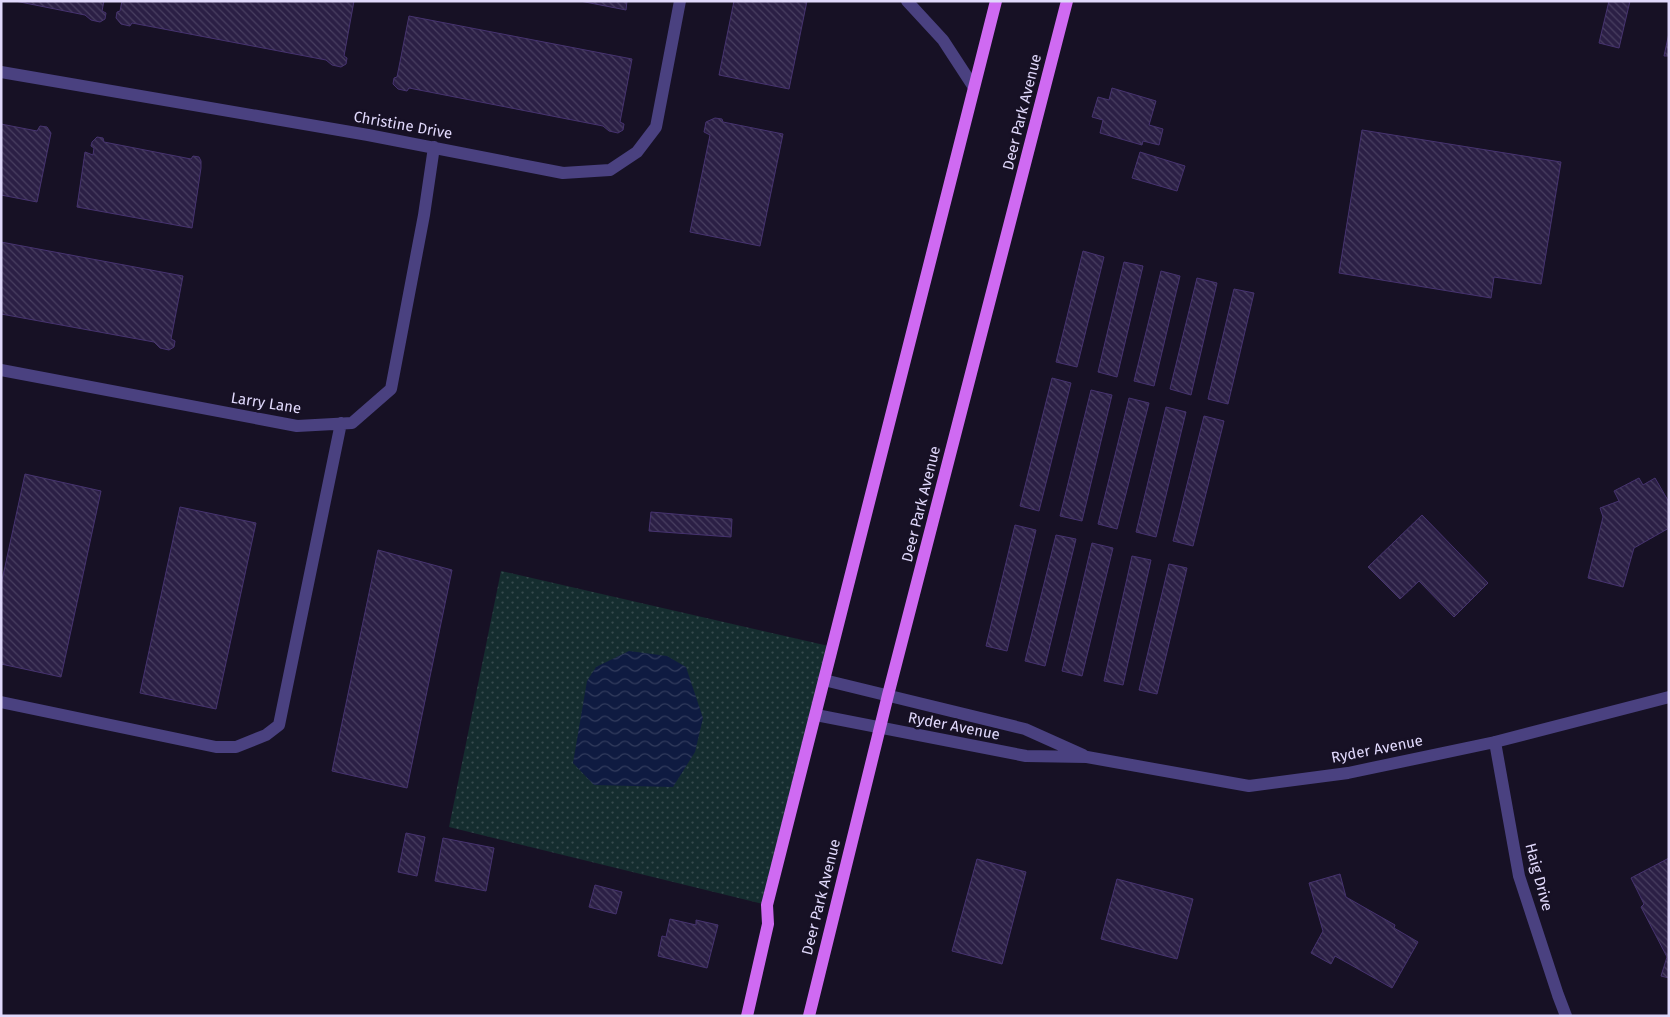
<svg xmlns="http://www.w3.org/2000/svg" width="1670" height="1017" font-family="'Fira Sans',sans-serif">
  <style>
    .grass { fill: url(#grass-dots) }
    .water { fill: url(#water-waves) }
    .building { fill: url(#building-back-hatch); stroke: #46336f }
    .lines { fill: none; stroke-linecap: round; stroke-linejoin: round }
    .minor { stroke: #4a4180; stroke-width: 12 }
    .major { stroke: #cf6af2; stroke-width: 12 }
    .labels { text-anchor: middle; stroke-width: 5; stroke-linejoin: round; paint-order: stroke }
    .street-label { font-size: 15px; fill: #e1d9fc; stroke: #171125 }
  </style>
  <defs>
    <pattern id="grass-dots" width="8" height="8" patternUnits="userSpaceOnUse" patternTransform="scale(1.25)"><rect width="8" height="8" fill="#152d2f"/><path d="M2 2h.1M6 6h.1" fill="none" stroke="#374b4e" stroke-width="1.8" stroke-linecap="round"/></pattern>
    <pattern id="water-waves" width="16" height="10" patternUnits="userSpaceOnUse" patternTransform="scale(1.25)"><rect width="16" height="10" fill="#0f1b41"/><path d="M0 5q4-4 8 0t8 0" fill="none" stroke="#323c5d"/></pattern>
    <pattern id="building-back-hatch" width="6" height="6" patternUnits="userSpaceOnUse" patternTransform="scale(1.25)"><rect width="6" height="6" fill="#2b1f45"/><path d="M-1 5l2 2M0 0l6 6M5-1l2 2" fill="none" stroke="#493f61"/></pattern>
  </defs>
  <rect width="100%" height="100%" fill="#171125"/>
  <!-- grass -->
  <path class="grass" d="M501,571L833,647L767,905L449,827Z"/>
  <!-- water -->
  <path class="water" d="M629,651L667,656L686,667L703,718L695,752L673,787L594,785L573,763L587,681L596,667Z"/>
  <!-- building -->
  <path class="building" d="M15,1H104L102,11L106,13L105,19L100,22L91,20L85,15Z
    M122,1H354L344,56L347,58L346,64L341,67L332,65L326,60L132,23L130,26L121,24L116,18L117,12L120,11Z
    M580,1H627L626,10Z
    M734,1H807L789,89L719,75Z
    M1609,1H1630L1619,48L1599,43Z
    M409,16L632,59L620,122L624,124L623,130L618,133L609,131L603,126L409,88L407,91L398,89L393,84L394,78L397,77Z
    M1669,33V56H1664Z
    M1112,88L1156,101L1149,125L1163,129L1159,145L1143,141L1142,145L1100,133L1103,120L1092,117L1098,97L1109,100Z
    M715,118L722,119L723,122L783,134L760,246L690,232L710,135L704,132L706,122Z
    M1,124L37,131L40,126L47,127L51,133L37,202L1,195Z
    M1362,130L1561,162L1541,284L1494,277L1491,298L1339,273Z
    M97,137L103,138L104,142L191,159L193,156L199,157L201,161V168L192,228L77,207L85,152L93,155L94,148L91,146L92,142Z
    M1140,152L1185,166L1177,191L1132,178Z
    M1,242L183,276L171,339L175,341L174,347L169,350L160,348L154,342L1,314Z
    M1083,251L1104,257L1077,367L1056,362Z
    M1124,262L1143,266L1117,377L1098,372Z
    M1161,271L1180,276L1154,386L1134,381Z
    M1197,278L1217,283L1191,395L1170,389Z
    M1234,289L1254,293L1228,404L1208,399Z
    M1052,378L1071,383L1039,511L1020,506Z
    M1091,390L1112,395L1082,521L1060,516Z
    M1129,398L1149,403L1117,529L1098,524Z
    M1166,407L1186,412L1156,537L1136,532Z
    M1204,416L1224,421L1193,546L1173,541Z
    M25,474L101,491L61,677L1,664V585Z
    M1639,478L1643,485L1655,478L1669,502V528L1634,548L1623,587L1588,578L1603,517L1600,508L1619,501L1614,491Z
    M180,507L256,523L216,709L140,693Z
    M651,512L732,519L731,537L649,531Z
    M1422,515L1488,583L1454,617L1419,581L1400,599L1368,567Z
    M1015,525L1036,530L1007,651L986,646Z
    M1056,535L1076,539L1045,666L1025,661Z
    M1092,543L1113,548L1082,676L1062,671Z
    M378,550L452,570L407,788L332,771Z
    M1132,556L1151,560L1123,685L1104,681Z
    M1169,564L1187,568L1157,694L1139,690Z
    M406,833L425,837L417,876L398,872Z
    M443,838L494,848L486,891L435,881Z
    M1669,858V978L1661,976L1667,957L1641,907L1644,904L1631,878Z
    M977,859L1026,872L1002,964L952,951Z
    M1340,874L1346,897L1395,925L1394,928L1418,942L1392,988L1335,956L1331,964L1311,953L1323,931L1309,883Z
    M1117,879L1193,899L1177,959L1101,939Z
    M595,885L622,892L616,914L589,907Z
    M670,919L696,925V920L718,925L707,968L658,956L662,936L666,937Z"/>
  <g class="lines">
    <!-- minor -->
    <path class="minor" d="M907,1L943,40L973,86
      M1,72L368,135L563,173L610,170L637,152L656,127L680,1
      M1,370L297,426L352,423L391,389L424,215L434,147
      M824,680L1025,729L1083,755
      M1,702L216,747H236L266,735L279,725L341,423
      M816,715L1026,756L1087,757L1249,786L1348,773L1495,742L1669,697
      M1495,742L1519,876L1558,995L1566,1016"/>
    <!-- major -->
    <path class="major" d="M747,1016L768,924L767,905L996,1
      M809,1016L888,695L1067,1"/>
  </g>
  <g class="labels">
    <!-- street labels -->
    <g class="street-label">
      <text transform="translate(1022 112) rotate(-76)" y="5">Deer Park Avenue</text>
      <text transform="translate(403 125) rotate(10)" y="5">Christine Drive</text>
      <text transform="translate(266 403) rotate(9)" y="5">Larry Lane</text>
      <text transform="translate(921 504) rotate(-76)" y="5">Deer Park Avenue</text>
      <text transform="translate(954 726) rotate(11)" y="5">Ryder Avenue</text>
      <text transform="translate(1377 749) rotate(-11)" y="5">Ryder Avenue</text>
      <text transform="translate(1539 877) rotate(75)" y="5">Haig Drive</text>
      <text transform="translate(821 897) rotate(-76)" y="5">Deer Park Avenue</text>
    </g>
  </g>
  <!-- border -->
  <rect width="1670" height="1017" fill="none" stroke="#e1d9fc" stroke-width="5"/>
</svg>
